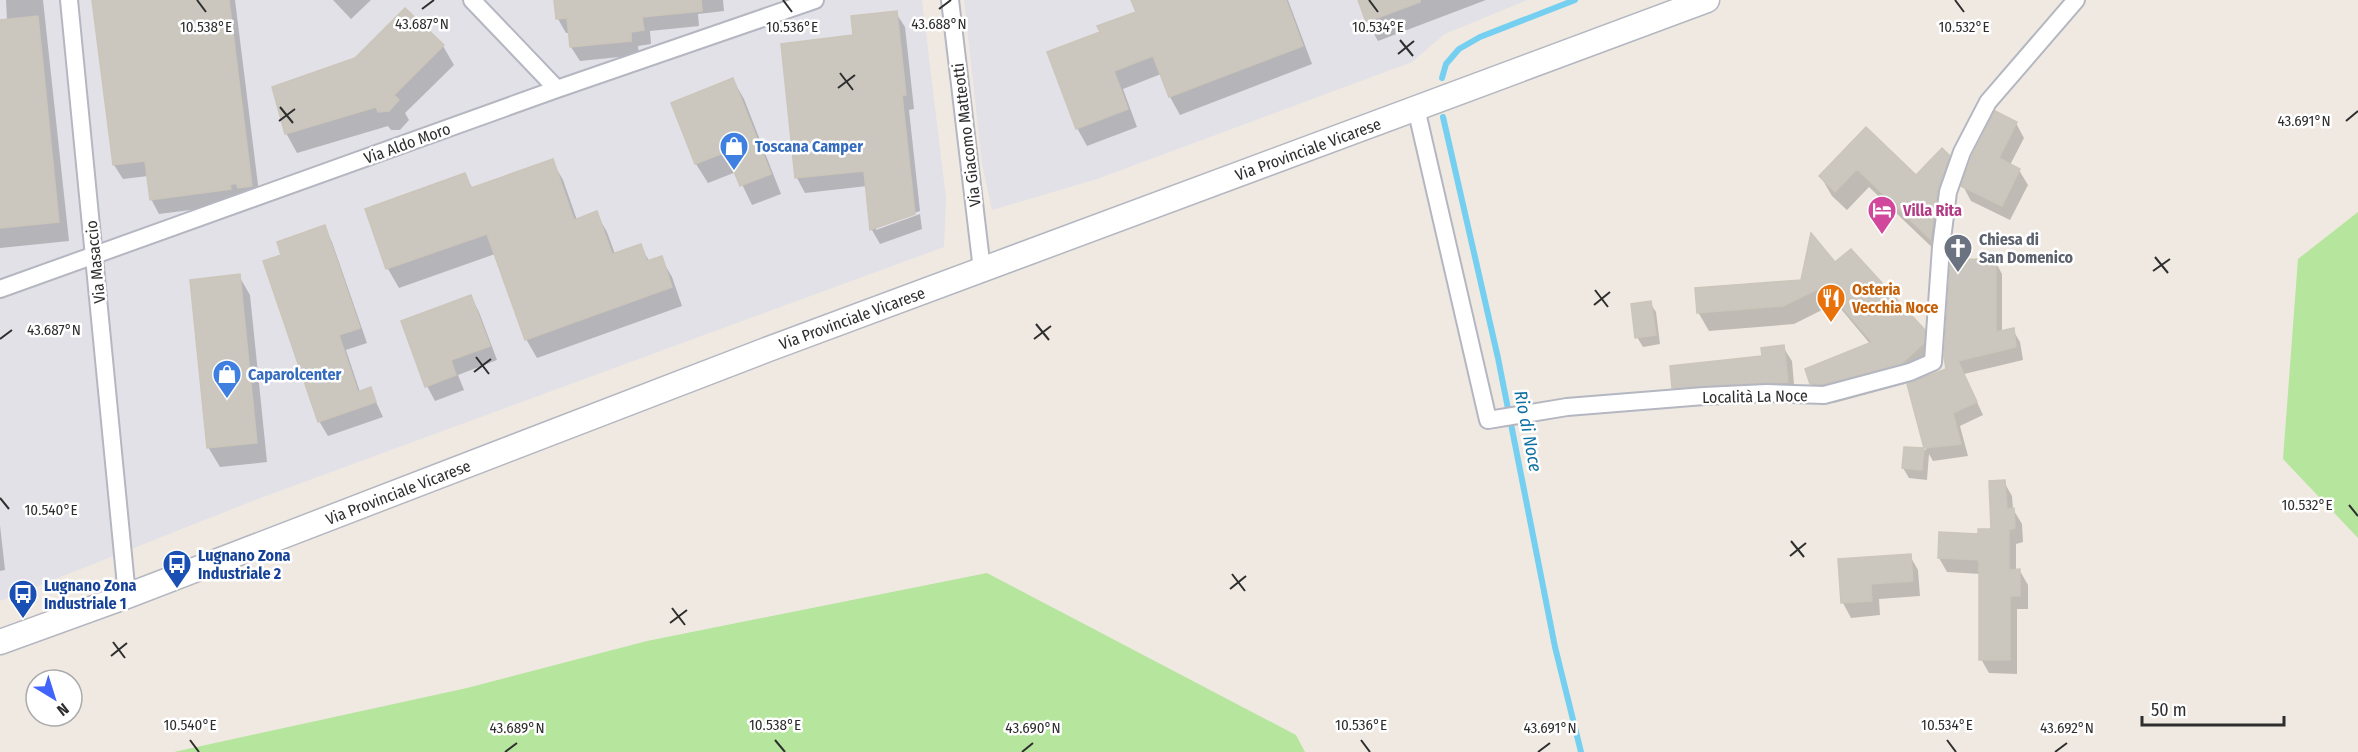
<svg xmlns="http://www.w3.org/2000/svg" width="2358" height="752" font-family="'Fira Sans Condensed',sans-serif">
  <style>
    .industrial { fill: #e3e1e8 }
    .green { fill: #b6e59e }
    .shadow { fill: #0003 }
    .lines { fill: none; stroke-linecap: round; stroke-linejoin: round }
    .stream { stroke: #75cff0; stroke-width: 6 }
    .building { fill: #cbc7bf; stroke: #cbc5ba; stroke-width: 1.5 }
    .minor-casing { stroke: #b4b7c1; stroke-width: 20 }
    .secondary-casing { stroke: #b4b7c1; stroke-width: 27 }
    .minor { stroke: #fff; stroke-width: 16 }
    .secondary { stroke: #fff; stroke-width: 24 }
    .ticks { fill: none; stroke: #2e2e2e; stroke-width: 2 }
    .labels { text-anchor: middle; stroke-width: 5; stroke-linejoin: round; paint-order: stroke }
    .street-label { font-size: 16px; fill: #2e2e2e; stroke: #fff }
    .shop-label { font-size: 16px; font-weight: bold; fill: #366cbe; stroke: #fff; text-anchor: start }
    .hotel-label { font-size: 16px; font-weight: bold; fill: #b23c85; stroke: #fff; text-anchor: start }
    .worship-label { font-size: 16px; font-weight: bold; fill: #5b616d; stroke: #fff; text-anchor: start }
    .food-label { font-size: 16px; font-weight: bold; fill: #c56008; stroke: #fff; text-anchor: start }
    .transit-label { font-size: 16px; font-weight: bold; fill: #164399; stroke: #fff; text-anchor: start }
    .water-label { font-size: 18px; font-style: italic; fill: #0d6fa3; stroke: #fff }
    .ticks-label { font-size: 15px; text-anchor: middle; fill: #2e2e2e; stroke: #fff; stroke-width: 5; stroke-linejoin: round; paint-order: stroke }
  </style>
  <rect width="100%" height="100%" fill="#efe9e1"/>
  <!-- industrial -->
  <path class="industrial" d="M0,0H922L946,198L944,247L255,500L0,601Z
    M964,0H1527L1445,34L1412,62L1097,179L992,210L982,164Z"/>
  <!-- green -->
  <path class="green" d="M2358,212V538L2283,459L2298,259Z
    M987,573L1296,735L1305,752H174L467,688L647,641Z"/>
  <!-- shadow -->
  <path class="shadow" d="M6,0H43L69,241L0,248V22L7,21Z
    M94,0H235L260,201L159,214L151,199L148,176L123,179L114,165Z
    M333,0H371L351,19Z
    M556,0H723L724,11L698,14L699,26L650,31L651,44L638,46L639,55L580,61L571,47L570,33H566L558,19Z
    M1133,0H1288L1312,64L1180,115L1170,97L1161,74L1123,89L1137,127L1087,146L1077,128L1101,33L1138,13Z
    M1359,0H1486L1378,41L1367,21Z
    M405,10L443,46L454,65L405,113L409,120L400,130H391L388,126L297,153L286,133Z
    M896,13L905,27L914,109L909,110L920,211L876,226V230L920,214L922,229L880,244L872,230L867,186L805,193L797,178L783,45L855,37Z
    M733,80L744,99L781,194L752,205L736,172L708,183L696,164L673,104Z
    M2016,123L2024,138L2010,165L2019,170L2028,185L2010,220L1971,201L1963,186Z
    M1866,129L1916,177L1948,156L1960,176L1941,256L1869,187L1847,210L1832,196L1821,177Z
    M552,161L563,180L577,220L596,213L607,232L615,254L640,246L650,262L661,258L672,277L682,306L537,358L526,339L495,254L399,288L388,269L367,210L465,175L473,189Z
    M324,227L332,242L367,343L346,350L360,392L370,389L383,417L328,436L319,421L283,256Z
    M1968,256L1970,260L1995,261L2002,274V332L2013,330L2020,342L2023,360L1964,374L1983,415L1960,426L1968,456L1933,461L1929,454L1927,480L1909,478L1903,468L1905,448L1926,450L1908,385L1947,370Z
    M1835,265L1924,331L1935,350L1934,361L1908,384V383L1834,403L1822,402L1812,383L1871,345L1836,303L1794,324L1709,331L1698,312L1802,281Z
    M239,276L250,295L267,462L220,467L208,447Z
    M471,297L479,312L497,360L458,375L464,390L435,401L427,386Z
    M1650,303L1656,312L1660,344L1643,347L1637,337Z
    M1783,347L1792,361L1795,396L1682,402L1674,388L1763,357Z
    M2004,482L2012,496L2013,509L2022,524L2023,542L2016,544V571H2020L2028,585V609H2017V674L1989,673L1981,659V574L1947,572L1939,558L1993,530Z
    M0,525L5,570L0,571Z
    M1910,556L1918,570L1920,596L1879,599L1880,615L1851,618L1843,603Z"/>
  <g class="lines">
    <!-- stream -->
    <path class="stream" d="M1442,78L1446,64L1459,49L1480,37L1575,0
      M1443,117L1498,358L1555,647L1581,752"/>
  </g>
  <!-- building -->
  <path class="building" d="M92,0H229L252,186L238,188L236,183L230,185L231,189L150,200L145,161L113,165Z
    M554,0H701L702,11L642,17L644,30L631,32V41L570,47L567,18L556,19Z
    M1131,0H1286L1303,46L1169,97L1153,56L1114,71L1128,109L1076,129L1047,52L1100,32L1097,26L1136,12Z
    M1358,0H1420V2L1366,22Z
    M405,8L444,45L394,95L399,100L389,111L378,112L376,107L285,134L272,87L355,58Z
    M897,11L906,95H902L915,214L870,230L864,171L795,178L781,44L853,35L851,16Z
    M38,16L59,222L0,228V20Z
    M733,78L771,174L740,186L726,152L695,164L671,103Z
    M1995,111L2017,122L1999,158L2020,169L2002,206L1961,186L1972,156Z
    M1866,127L1916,175L1942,148L1950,156L1938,190L1930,239L1857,169L1835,192L1819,176Z
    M553,159L574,220L597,211L612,254L641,244L647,261L662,256L672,287L525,340L487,234L386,269L365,209L465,173L471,188Z
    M325,225L360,328L339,335L358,392L371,387L376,402L318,422L263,261L281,255L277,242Z
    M1811,233L1835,262L1851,249L1925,330L1924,343L1901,364L1823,384H1810L1805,369L1872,342L1824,286L1783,306L1697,313L1695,288L1801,280Z
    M1951,254L1969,255L1968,259L1996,260V332L2014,328L2016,347L1958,361L1977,402L1953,413L1961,444L1924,448L1907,384L1946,369L1944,357Z
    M240,274L257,443L207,448L190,280Z
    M471,295L490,346L451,360L456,375L425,387L401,321Z
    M1651,301L1656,335L1635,338L1631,304Z
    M1784,345L1788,382L1672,388L1670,366L1762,356L1761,348Z
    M1904,447L1924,448L1922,470L1902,468Z
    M2005,480L2007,509L2014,508L2015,528L2009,530V570L2020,569V596H2010V660H1979V560L1938,558L1939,532L1978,534V529H1991L1989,481Z
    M1911,554L1913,581L1871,584L1872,601L1841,603L1838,559Z"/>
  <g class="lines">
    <!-- minor casing -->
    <g class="minor-casing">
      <path id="minor" d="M69,0L127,596
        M472,0L557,89
        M950,0L982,270
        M1416,108L1488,420L1567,407L1704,396L1767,393L1824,395L1910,372L1933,362L1941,247L1948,192L1962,152L1988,102L2076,0
        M0,289L557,89L815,0"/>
    </g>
    <!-- secondary casing -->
    <g class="secondary-casing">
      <path id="secondary" d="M0,642L127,596L766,350L1707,0"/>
    </g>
    <!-- minor -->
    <use href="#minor" class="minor"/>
    <!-- secondary -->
    <use href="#secondary" class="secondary"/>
  </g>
  <!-- ticks -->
  <path class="ticks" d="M197,0L206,12M783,0L792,12M1369,0L1378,12M1955,0L1964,12M422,9L434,0M939,9L951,0M1400,40L1413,56M1398,54L1414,41M840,73L853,90M838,88L855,75M280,107L293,123M279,121L295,109M2346,121L2358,111M2155,257L2168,273M2153,271L2170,259M1595,290L1608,307M1594,305L1610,292M1036,324L1049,340M0,339L12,330M1034,339L1051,326M476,357L489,374M474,372L491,359M0,498L9,509M2349,505L2358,516M1791,541L1804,557M1790,556L1806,543M1232,574L1245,591M1230,589L1246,576M672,608L685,625M670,623L687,610M113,642L125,658M111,656L127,643M190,740L199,752M775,740L785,752M1361,740L1370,752M1947,740L1956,752M505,752L517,743M1022,752L1033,743M1538,752L1550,743M2055,752L2067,743"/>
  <!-- icons -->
  <defs>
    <g id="shop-pin" transform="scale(1.5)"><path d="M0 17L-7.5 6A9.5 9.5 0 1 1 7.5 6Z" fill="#3f7fe0" stroke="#fff"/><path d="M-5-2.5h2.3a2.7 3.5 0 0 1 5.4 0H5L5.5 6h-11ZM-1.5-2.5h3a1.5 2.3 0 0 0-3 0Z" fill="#fff"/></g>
    <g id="hotel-pin" transform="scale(1.5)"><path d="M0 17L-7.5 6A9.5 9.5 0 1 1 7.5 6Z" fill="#d1479c" stroke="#fff"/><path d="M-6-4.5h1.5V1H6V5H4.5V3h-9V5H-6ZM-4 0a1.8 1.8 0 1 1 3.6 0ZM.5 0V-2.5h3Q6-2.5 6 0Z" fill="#fff"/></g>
    <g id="church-pin" transform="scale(1.5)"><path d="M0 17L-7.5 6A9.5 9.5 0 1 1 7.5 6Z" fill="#6b7280" stroke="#fff"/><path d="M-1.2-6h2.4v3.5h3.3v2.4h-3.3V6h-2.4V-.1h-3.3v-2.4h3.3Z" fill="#fff"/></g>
    <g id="restaurant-pin" transform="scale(1.5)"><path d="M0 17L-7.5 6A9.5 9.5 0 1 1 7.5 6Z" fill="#e8710a" stroke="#fff"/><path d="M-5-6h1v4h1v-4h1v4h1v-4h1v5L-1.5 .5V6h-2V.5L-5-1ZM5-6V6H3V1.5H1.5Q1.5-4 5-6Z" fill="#fff"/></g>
    <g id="bus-pin" transform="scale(1.5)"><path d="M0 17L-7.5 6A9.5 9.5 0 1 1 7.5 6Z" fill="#1a4fb4" stroke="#fff"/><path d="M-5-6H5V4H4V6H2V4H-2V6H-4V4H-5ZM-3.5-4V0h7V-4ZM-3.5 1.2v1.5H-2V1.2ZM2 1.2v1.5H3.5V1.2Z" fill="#fff"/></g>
  </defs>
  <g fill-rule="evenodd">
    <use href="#shop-pin" x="734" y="146"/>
    <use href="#hotel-pin" x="1882" y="210"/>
    <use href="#church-pin" x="1958" y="248"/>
    <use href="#restaurant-pin" x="1831" y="298"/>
    <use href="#shop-pin" x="227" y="374"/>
    <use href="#bus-pin" x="177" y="564"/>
    <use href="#bus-pin" x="23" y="594"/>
  </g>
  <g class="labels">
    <!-- street labels -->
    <g class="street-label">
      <text transform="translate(966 135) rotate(-97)" y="6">Via Giacomo Matteotti</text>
      <text transform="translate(407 143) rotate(-20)" y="6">Via Aldo Moro</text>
      <text transform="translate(1308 149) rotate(-20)" y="6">Via Provinciale Vicarese</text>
      <text transform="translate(95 262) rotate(-96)" y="6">Via Masaccio</text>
      <text transform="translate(852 318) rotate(-20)" y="6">Via Provinciale Vicarese</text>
      <text transform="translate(1755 396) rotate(-1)" y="6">Località La Noce</text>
      <text transform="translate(398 492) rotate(-21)" y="6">Via Provinciale Vicarese</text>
    </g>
    <!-- shop labels -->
    <g class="shop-label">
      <text x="755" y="152">Toscana Camper</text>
      <text x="248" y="380">Caparolcenter</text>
    </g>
    <!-- hotel labels -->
    <g class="hotel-label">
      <text x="1903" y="216">Villa Rita</text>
    </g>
    <!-- worship labels -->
    <g class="worship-label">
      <text x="1979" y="245">Chiesa di<tspan x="1979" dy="18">San Domenico</tspan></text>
    </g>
    <!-- food labels -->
    <g class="food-label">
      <text x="1852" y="295">Osteria<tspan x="1852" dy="18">Vecchia Noce</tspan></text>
    </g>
    <!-- transit labels -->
    <g class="transit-label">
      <text x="198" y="561">Lugnano Zona<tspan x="198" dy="18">Industriale 2</tspan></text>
      <text x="44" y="591">Lugnano Zona<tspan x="44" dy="18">Industriale 1</tspan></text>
    </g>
    <!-- water labels -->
    <g class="water-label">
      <text transform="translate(1528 431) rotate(79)" y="6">Rio di Noce</text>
    </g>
  </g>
  <g class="ticks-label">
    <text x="422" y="29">43.687°N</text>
    <text x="939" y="29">43.688°N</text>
    <text x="206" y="32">10.538°E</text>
    <text x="792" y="32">10.536°E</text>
    <text x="1378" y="32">10.534°E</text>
    <text x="1964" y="32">10.532°E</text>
    <text x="2304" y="126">43.691°N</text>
    <text x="54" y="335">43.687°N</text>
    <text x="2307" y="510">10.532°E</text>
    <text x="51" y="515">10.540°E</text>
    <text x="190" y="730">10.540°E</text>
    <text x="775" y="730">10.538°E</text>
    <text x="1361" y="730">10.536°E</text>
    <text x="1947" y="730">10.534°E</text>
    <text x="517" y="733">43.689°N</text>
    <text x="1033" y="733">43.690°N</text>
    <text x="1550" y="733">43.691°N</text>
    <text x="2067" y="733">43.692°N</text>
  </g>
  <!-- north arrow -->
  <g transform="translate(54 698) rotate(142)"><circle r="28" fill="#ffffff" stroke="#ababab" stroke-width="1.5"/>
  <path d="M0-4.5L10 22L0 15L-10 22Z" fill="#4264fb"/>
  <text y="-9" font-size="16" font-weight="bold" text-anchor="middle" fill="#2e2e2e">N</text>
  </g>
  <!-- scale -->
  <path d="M2142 716v9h142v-9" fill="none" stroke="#2e2e2e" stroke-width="3"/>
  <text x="2151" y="716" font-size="18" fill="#2e2e2e" stroke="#ffffff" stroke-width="4.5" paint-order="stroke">50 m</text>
</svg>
